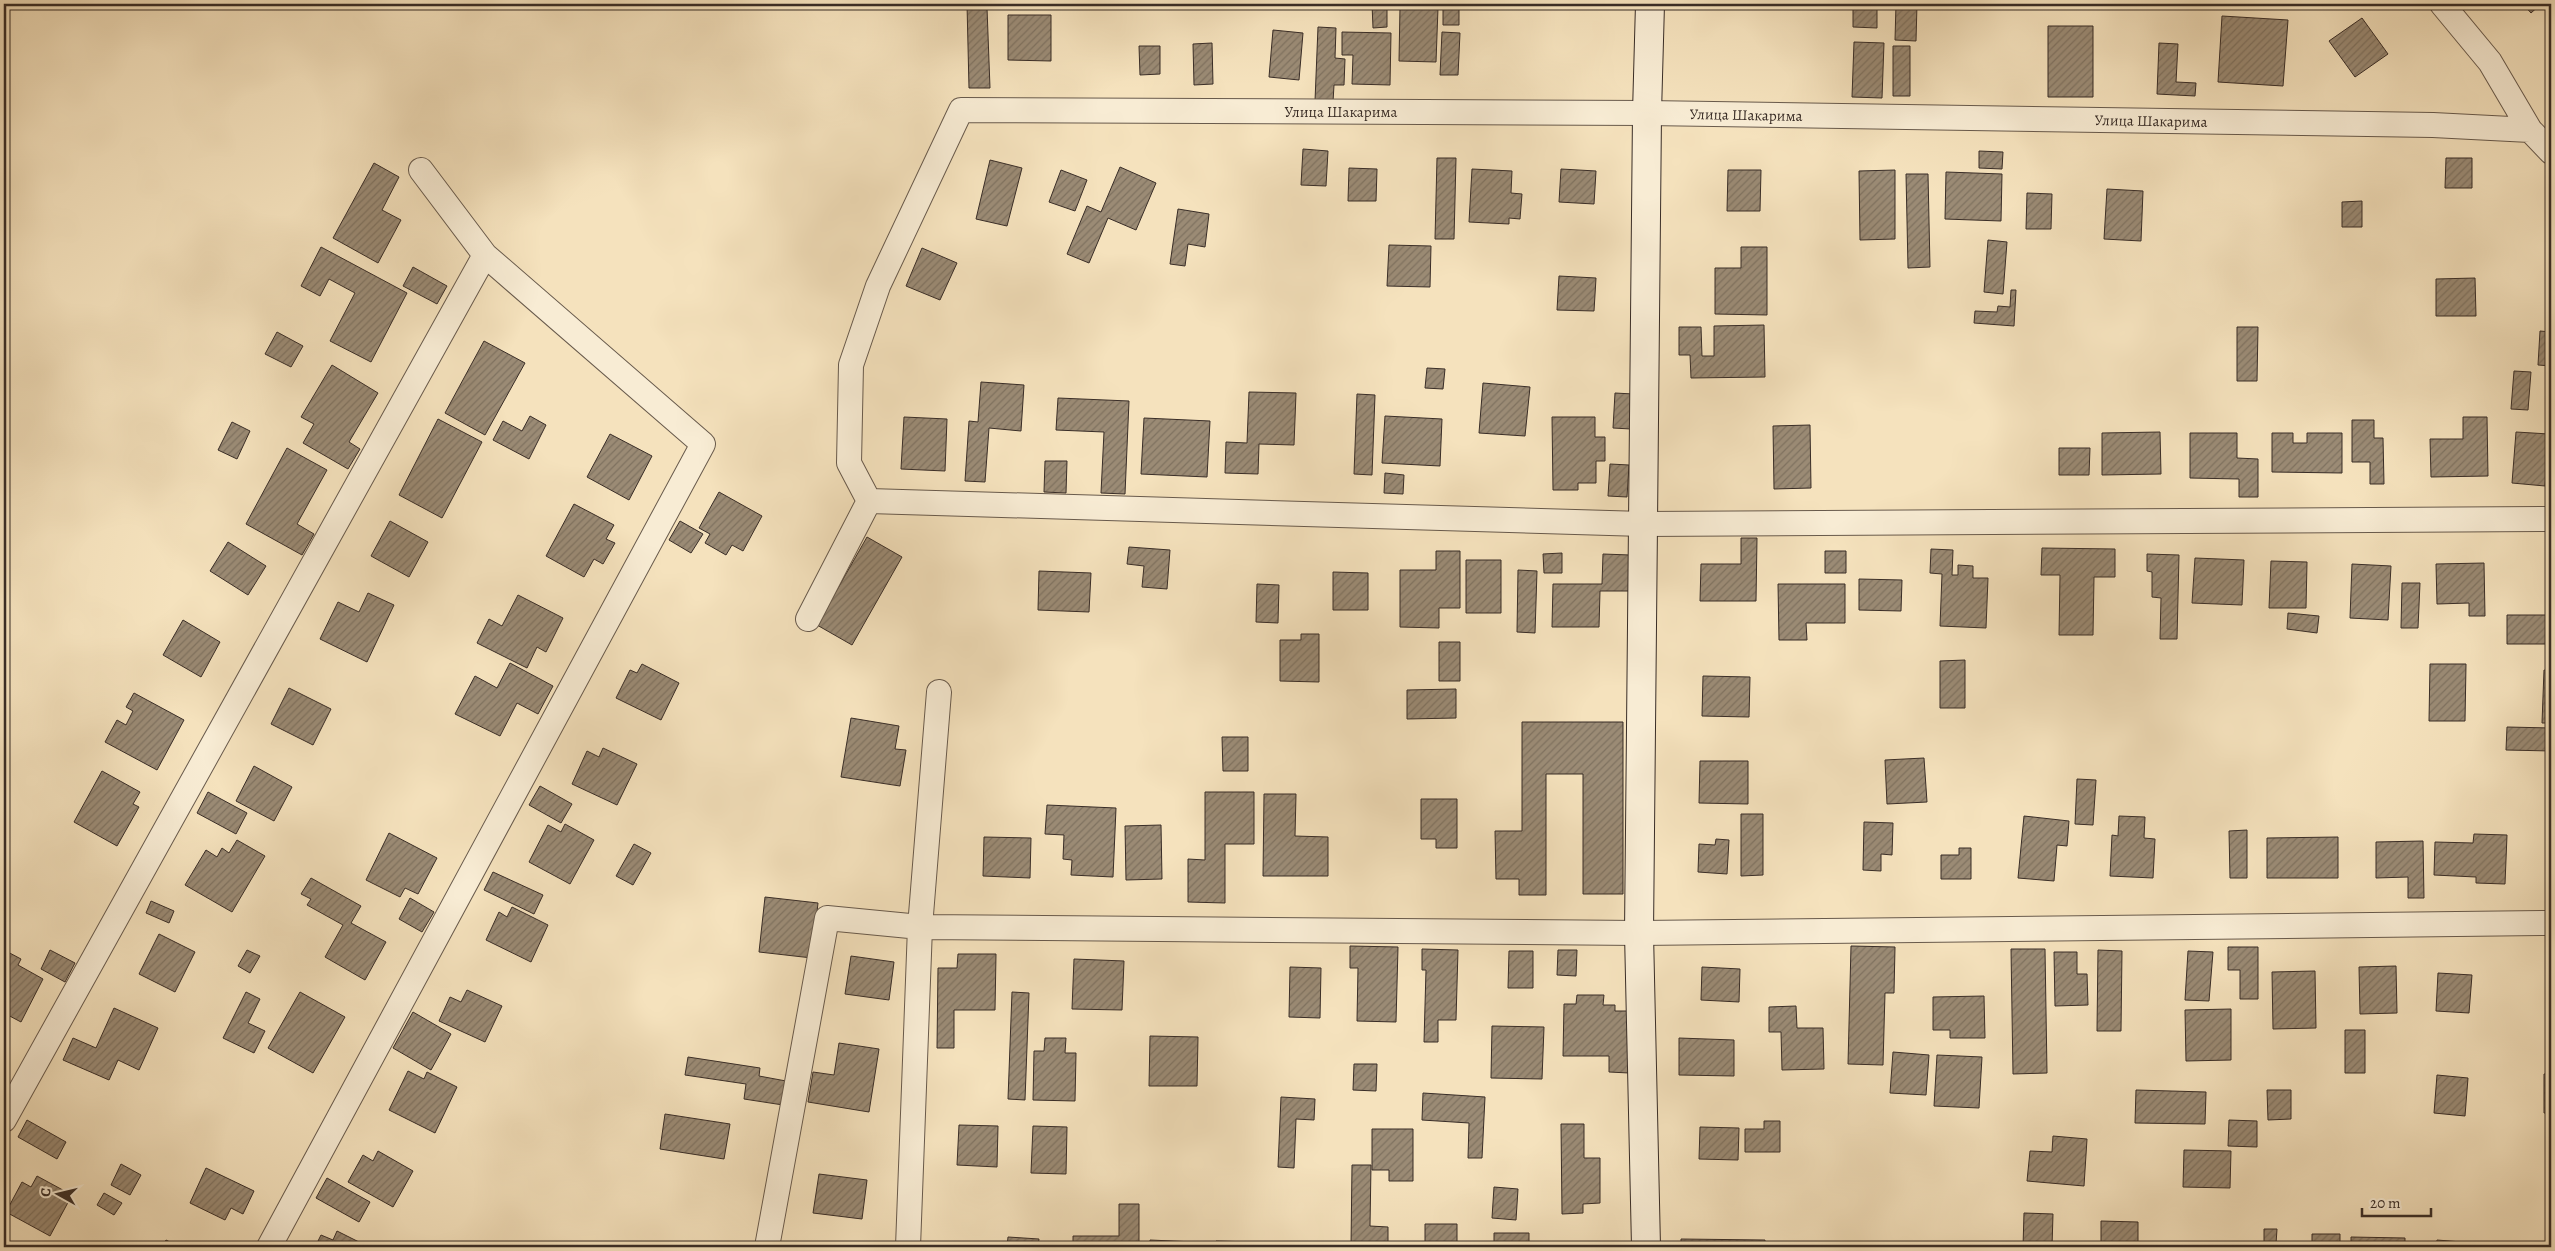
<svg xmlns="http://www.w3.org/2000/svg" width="2555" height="1251" font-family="Alegreya,serif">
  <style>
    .building { fill: url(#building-hatch); stroke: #392d27 }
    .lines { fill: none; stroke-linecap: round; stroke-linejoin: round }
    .street-casing { stroke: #685a4c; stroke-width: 26 }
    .secondary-casing { stroke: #392d27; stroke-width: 30 }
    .street { stroke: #f8ecd4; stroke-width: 24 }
    .secondary { stroke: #f8ecd4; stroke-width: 28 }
    .labels { text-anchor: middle; stroke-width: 4; stroke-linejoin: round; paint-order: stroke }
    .street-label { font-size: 15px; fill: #392d27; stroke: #f8ecd4 }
  </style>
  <defs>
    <pattern id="building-hatch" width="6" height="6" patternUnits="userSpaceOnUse" patternTransform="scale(1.25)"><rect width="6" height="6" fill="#9b8b75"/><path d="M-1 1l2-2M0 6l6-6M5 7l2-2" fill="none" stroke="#7f7260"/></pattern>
  </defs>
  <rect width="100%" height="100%" fill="#f5e2bd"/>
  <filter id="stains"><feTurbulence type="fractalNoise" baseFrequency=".004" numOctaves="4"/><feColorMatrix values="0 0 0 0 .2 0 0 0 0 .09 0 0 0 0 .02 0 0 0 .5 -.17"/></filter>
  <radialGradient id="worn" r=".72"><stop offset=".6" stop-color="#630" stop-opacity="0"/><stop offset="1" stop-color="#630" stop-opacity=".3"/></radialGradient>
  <!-- building -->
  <path class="building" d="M967,4H1009L1010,7L987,8L990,88H969Z
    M1372,4H1387V27L1373,28Z
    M1443,4H1459V25H1443Z
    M1853,4H1877V28L1853,27Z
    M1896,4H1917L1916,41L1895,40Z
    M2523,4H2541L2531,13Z
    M1400,7L1438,8L1436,62L1399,61Z
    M1008,15H1051V61L1008,60Z
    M2222,16L2288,20L2283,86L2218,82Z
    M2362,18L2388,54L2355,77L2329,41Z
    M2048,26H2093V97H2048Z
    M1318,27L1336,28L1335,58L1345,59L1344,85H1334L1333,102L1315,101Z
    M1273,30L1303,33L1299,80L1269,77Z
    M1342,32L1391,33L1390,85L1352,84L1353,55H1342Z
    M1442,32L1460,33L1458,75H1440Z
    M1854,42L1884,43L1882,98L1852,97Z
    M1212,43L1213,84L1194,85L1193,44Z
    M2159,43L2178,44L2176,82L2196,83L2195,96L2157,94Z
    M1139,46H1160V74L1140,75Z
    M1893,46H1910V96H1893Z
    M1303,149L1328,151L1326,186L1301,185Z
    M1979,151L2003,152L2002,169L1979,168Z
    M1437,158H1456L1454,239H1435Z
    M2446,158H2472V188H2445Z
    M990,160L1022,168L1007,226L976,219Z
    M374,163L399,177L382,210L401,220L378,263L333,238Z
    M1120,167L1156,183L1136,230L1108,218L1089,263L1067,254L1087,206L1101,212Z
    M1349,168L1377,169L1376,201H1348Z
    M1472,169L1512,171L1511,193L1522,194L1520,219L1509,218V224L1469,222Z
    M1561,169L1596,171L1594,204L1559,202Z
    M1061,170L1087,180L1075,211L1049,202Z
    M1728,170H1761L1760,211H1727Z
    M1895,170V239L1860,240L1859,171Z
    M1946,172L2002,174L2001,221L1945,219Z
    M1906,174H1928L1930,267L1908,268Z
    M2107,189L2143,191L2141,241L2104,239Z
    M2027,193L2052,194L2051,229H2026Z
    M2362,201V227H2342V202Z
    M1178,209L1209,214L1205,247L1188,244L1185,266L1170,264Z
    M1988,240L2007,242L2003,294L1984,292Z
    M1389,245L1431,246L1430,287L1387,286Z
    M321,247L407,293L371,362L330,341L355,293L329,279L320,296L301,286Z
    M1741,247H1767V315L1715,314V268H1741Z
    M922,248L957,263L940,300L906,286Z
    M2548,254H2551V308H2549Z
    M413,267L447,286L437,304L403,286Z
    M1559,276L1596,278L1594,311L1557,310Z
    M2475,278L2476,316H2436V279Z
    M2011,290H2016L2014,326L1974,323L1975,311L1997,312L1998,306L2010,307Z
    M1764,325L1765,377L1691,378L1690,355H1679V327H1701L1702,356H1714V326Z
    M2237,327H2258L2257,381H2237Z
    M2540,331L2551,332V366L2538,365Z
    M277,332L303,346L291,367L265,354Z
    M484,341L525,363L485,435L445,413Z
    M332,365L378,393L349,442L360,449L348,469L303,443L314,424L301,417Z
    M1427,368L1445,369L1443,389L1425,388Z
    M2514,371L2531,372L2528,410L2511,409Z
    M981,382L1024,385L1021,431L989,428L985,482L965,481L969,421L978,422Z
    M1483,383L1530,387L1525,436L1479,433Z
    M1249,392L1296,393L1294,445L1259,444L1258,474L1225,473L1226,442L1247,443Z
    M1615,393L1633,394L1631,429L1613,428Z
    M1357,394L1375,395L1372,475L1354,474Z
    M1058,398L1129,401L1125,494L1101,493L1104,432L1056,430Z
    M530,416L546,425L529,459L493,440L503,421L522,431Z
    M1385,416L1442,419L1440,466L1382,463Z
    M904,417L947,419L945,471L901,469Z
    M1552,417H1595V437H1605V461H1596V483H1578V490H1553Z
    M2463,417H2487L2488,476L2431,477L2430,439H2463Z
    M1144,418L1210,421L1207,477L1141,474Z
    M438,419L482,442L442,518L399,495Z
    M2352,420H2374V438H2383L2384,484H2370V462H2352Z
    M232,422L250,431L237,459L218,450Z
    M1810,425L1811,488L1774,489L1773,426Z
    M2160,432L2161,474L2102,475V433Z
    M2516,432L2549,434L2545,486L2512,483Z
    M2190,433H2237V458L2258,459V497H2239V479L2190,478Z
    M2272,433H2293V443H2307V433H2342V473L2272,472Z
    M610,434L652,456L629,500L587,477Z
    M287,448L327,470L297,524L314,534L302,555L246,524Z
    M2059,448H2090L2089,475H2059Z
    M1045,461H1067L1066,493L1044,492Z
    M1610,464L1629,465L1627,497L1608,496Z
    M1385,473L1404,475L1403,494L1384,493Z
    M719,492L762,516L743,551L732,545L726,555L705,543L710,534L699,528Z
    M574,504L614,525L606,539L615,543L603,564L594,559L584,577L546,556Z
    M390,521L428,542L409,577L371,556Z
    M680,521L703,534L691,553L669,540Z
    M867,537L902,557L852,645L817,625Z
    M1741,538H1757L1756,601H1700L1701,564H1741Z
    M228,542L266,566L248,595L210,571Z
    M1129,547L1170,550L1167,589L1142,587L1144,566L1127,564Z
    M2042,548L2115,549V577H2094L2093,635H2059L2060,575H2041Z
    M1931,549L1953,550L1952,575H1958V565L1973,566V578H1988L1986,628L1940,626L1942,574L1930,573Z
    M1436,551H1460V608H1439V628L1400,627V570H1436Z
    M1825,551H1846V573H1825Z
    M1562,553V573H1544L1543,554Z
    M1603,554L1630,555V591H1600L1599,627H1552L1553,584H1602Z
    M2147,554L2179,555L2177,639H2160L2161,598L2152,597V572L2147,571Z
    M2195,558L2244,560L2242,605L2192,603Z
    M1466,560H1501V613H1466Z
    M2271,561L2307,562L2306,608H2269Z
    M2548,562L2551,563V603H2547Z
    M2484,563L2485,616H2469V603L2437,604L2436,564Z
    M2352,564L2391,566L2388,620L2350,618Z
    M1518,570L1537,571L1535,633L1517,632Z
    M1039,571L1091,573L1089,612L1038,610Z
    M1333,572L1368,573V610H1333Z
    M1859,579L1902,580L1901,611L1859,610Z
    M2402,583H2420L2418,628H2401Z
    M1257,584L1279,585L1278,623L1256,622Z
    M1778,584H1845V623H1806L1807,640H1779Z
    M368,593L394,605L367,662L320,639L338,602L359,612Z
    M518,595L563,618L546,652L537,647L527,668L477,643L489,619L502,626Z
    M2288,613L2319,616L2317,633L2287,629Z
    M2507,615H2551V644H2507Z
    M183,620L220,642L201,677L163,655Z
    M1301,634H1319V682L1280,681V640H1301Z
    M1439,642H1460V681H1439Z
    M1965,660V708H1940V661Z
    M510,663L553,686L538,714L517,703L500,736L455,714L475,676L497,688Z
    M642,664L679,683L661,720L616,698L630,670L637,673Z
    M2430,664H2466L2465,721H2429Z
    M2544,670L2551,671V723H2542Z
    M1703,676L1750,677L1749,717L1702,716Z
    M289,688L331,709L313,745L271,724Z
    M1456,689V718L1407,719V690Z
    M134,693L184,720L157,770L105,742L117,720L126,725L133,711L126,707Z
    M851,718L899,726L895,749L906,750L900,786L841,777Z
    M1522,722H1623V894H1583V774H1546V895H1519V879H1496L1495,831H1522Z
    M2507,727L2551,728V751L2506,750Z
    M1222,737H1248V771H1223Z
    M603,748L637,764L617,805L572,784L587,751L599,757Z
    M1924,758L1927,802L1887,804L1885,760Z
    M1700,761H1748V804L1699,803Z
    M254,766L292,787L274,821L236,801Z
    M102,771L140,792L133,804L139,807L117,846L74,822Z
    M2077,779L2096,780L2093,825L2075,824Z
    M540,786L572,804L561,823L529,805Z
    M208,792L247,813L236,834L197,813Z
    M1205,792H1254V844H1225V903L1188,902V859L1205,860Z
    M1264,794H1296L1295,836L1328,837V876H1263Z
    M1421,799H1457V848H1436V839H1421Z
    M1047,805L1116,808L1113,877L1071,875L1072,860L1063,859L1064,835L1045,834Z
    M1741,814H1763V875L1741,876Z
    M2024,816L2069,821L2067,846L2057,845L2054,881L2018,878Z
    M2119,816L2145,817L2144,838L2155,839L2153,878L2110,876L2112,835L2118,836Z
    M1864,822L1893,823L1892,855L1881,854V871L1863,870Z
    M565,824L594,840L570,884L529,862L548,825L561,832Z
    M1161,825L1162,879L1126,880L1125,826Z
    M2247,830V878H2230L2229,831Z
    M389,833L437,858L418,894L405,888L400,897L366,880Z
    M2474,834L2507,835L2505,884L2476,883V877L2434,875L2435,842L2473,843Z
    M984,837L1031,838L1030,878L983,876Z
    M2338,837V878H2267V838Z
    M1716,839L1729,840L1727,874L1698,872L1699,844L1715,845Z
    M237,840L265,856L232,912L185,885L206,850L217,857L222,848L229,853Z
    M2423,841L2424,898H2408V877L2376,878V842Z
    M634,844L651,853L633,885L616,876Z
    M1959,848H1971V879H1941V855H1959Z
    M493,872L543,895L534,914L484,890Z
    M311,878L361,906L351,923L386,942L365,980L325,957L343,925L307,905L311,899L301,894Z
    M765,897L818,903L812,958L759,952Z
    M410,898L434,912L422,932L399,919Z
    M151,901L174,911L169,923L146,913Z
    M512,907L548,925L531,962L486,940L499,912L507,917Z
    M159,934L195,952L175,992L139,974Z
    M1350,946L1398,947L1396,1022L1357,1021L1358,968H1350Z
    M1851,946L1895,947L1894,993H1885L1883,1065L1848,1064Z
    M2228,947H2258V999H2240V970H2228Z
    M1422,949L1458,950L1456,1020H1438V1042H1424L1426,970H1422Z
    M2011,949H2045L2047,1073L2013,1074Z
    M4,950L21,959L18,965L43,979L21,1022L4,1013Z
    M50,950L75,963L65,982L41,969Z
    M247,950L260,956L250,973L238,966Z
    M1558,950H1577L1576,976L1557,975Z
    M2098,950L2122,951L2121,1031H2097Z
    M1509,951H1533V988H1508Z
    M2188,951L2213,952L2209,1001L2185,1000Z
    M2054,952H2077V974H2087L2088,1005L2055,1006Z
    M958,954H996L995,1010H954V1048H937L938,968H957Z
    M851,956L894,962L889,1000L845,994Z
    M1074,959L1124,961L1122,1010L1072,1009Z
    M2396,966L2397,1013L2360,1014L2359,967Z
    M1290,967L1321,968L1320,1018L1289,1017Z
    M1702,967L1740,969L1739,1002L1701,1000Z
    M2315,971L2316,1028L2273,1029L2272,972Z
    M2438,973L2472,975L2469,1013L2436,1011Z
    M467,990L502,1006L485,1042L439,1021L450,997L461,1002Z
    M246,992L260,999L248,1023L265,1031L254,1053L223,1038Z
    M300,992L345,1017L313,1073L268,1048Z
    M1012,992L1029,993L1025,1100L1008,1099Z
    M1577,995H1604L1603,1005H1615V1011H1630L1629,1073L1609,1072V1056H1563L1564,1004H1576Z
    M1984,996L1985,1038H1950V1030H1933V997Z
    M1796,1006L1797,1028H1823L1824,1069L1782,1070L1781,1032H1769V1007Z
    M114,1008L158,1028L139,1070L118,1060L109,1080L63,1060L73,1038L96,1048Z
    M2231,1009V1060L2186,1061L2185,1010Z
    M413,1012L451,1034L431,1070L393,1048Z
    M1492,1026L1544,1027L1542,1079L1491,1078Z
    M2345,1030H2365V1073H2345Z
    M1150,1036L1198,1037L1197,1086H1149Z
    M1045,1038H1066L1065,1053H1076L1075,1101L1033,1100L1034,1051H1044Z
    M1679,1038L1734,1040V1076L1679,1075Z
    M839,1043L879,1049L869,1112L808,1102L813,1072L834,1075Z
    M1893,1052L1929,1055L1926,1095L1890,1093Z
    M1937,1055L1982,1057L1979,1108L1934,1106Z
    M688,1057L760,1068L759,1076L786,1081L783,1105L744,1099L746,1084L685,1075Z
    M1354,1064H1377L1376,1091L1353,1090Z
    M408,1071L424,1079L427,1072L457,1087L435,1133L389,1110Z
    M2544,1074H2551V1113H2544Z
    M2437,1075L2468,1078L2465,1116L2434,1113Z
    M2136,1090L2206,1092L2205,1124L2135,1123Z
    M2267,1090H2291V1119L2268,1120Z
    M1423,1093L1485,1097L1482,1158H1468L1469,1123L1422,1120Z
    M1281,1097L1315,1099L1314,1120L1296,1119L1294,1168L1278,1167Z
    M665,1114L730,1124L724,1159L660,1149Z
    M27,1120L66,1142L57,1159L18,1137Z
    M2229,1120L2257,1121V1147L2228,1146Z
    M1764,1121H1780V1152H1745V1129H1764Z
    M1561,1124H1584V1158H1600V1203L1583,1204V1213L1562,1214Z
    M959,1125L998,1126L997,1167L957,1165Z
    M1033,1126L1067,1127L1066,1174L1031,1173Z
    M1700,1127L1739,1128L1738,1160L1699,1159Z
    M1372,1129H1413V1181H1389V1170H1372Z
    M2053,1136L2087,1139L2084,1186L2027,1181L2030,1151L2052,1152Z
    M2184,1150L2231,1151L2230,1188L2183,1187Z
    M378,1151L413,1171L393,1207L348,1182L363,1155L373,1161Z
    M121,1164L141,1175L130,1195L111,1185Z
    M1352,1165H1371L1370,1226L1388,1227V1247H1351Z
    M206,1168L254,1191L243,1214L231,1208L225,1220L190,1203Z
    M819,1174L867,1180L862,1219L813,1213Z
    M37,1176L72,1195L50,1236L6,1212L22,1182L31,1187Z
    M327,1178L370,1202L359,1222L316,1198Z
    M1494,1187L1518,1189L1516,1220L1492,1218Z
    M104,1193L122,1203L114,1215L97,1205Z
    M2547,1202H2551V1247H2546Z
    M1119,1204H1139V1247H1073V1236H1119Z
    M2024,1213L2053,1214L2052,1247H2023Z
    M2101,1221L2138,1222V1247H2101Z
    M1425,1224H1457V1247H1425Z
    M2264,1229H2277L2276,1244H2292V1247H2264Z
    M337,1231L369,1247H315L321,1235L333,1240Z
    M1494,1233H1529V1247H1494Z
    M2312,1234H2340V1247H2312Z
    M1008,1237L1039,1239L1038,1247H1007Z
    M2351,1237L2405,1238V1247H2351Z
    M1681,1239L1765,1240V1247H1681Z
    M166,1240L180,1247H162Z
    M1150,1240L1195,1242V1247H1150Z
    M2437,1240L2474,1243L2473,1247H2436Z
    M1216,1241L1254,1242V1247H1216Z
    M647,1242L680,1247H646Z
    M798,1242L831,1247H797Z
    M1285,1242L1350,1243V1247H1285Z
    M998,1243V1247H950V1244Z
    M1852,1243H1895V1247H1852Z"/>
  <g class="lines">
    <!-- street casing -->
    <g class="street-casing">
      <path id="street" d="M2442,4L2490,62L2530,130L2551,152
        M2530,130L2433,125L1647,113L961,110L878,286L851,365L849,463L869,501L1643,524L2551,519
        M808,619L869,501
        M4,1120L485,255
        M269,1247L703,444L485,255L421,170
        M767,1247L827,918L920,927L1639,933L2551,923
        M908,1247L920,927L939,692"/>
    </g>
    <!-- secondary casing -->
    <g class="secondary-casing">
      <path id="secondary" d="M1646,1247L1639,933L1647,113L1650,4"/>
    </g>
    <!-- street -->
    <use href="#street" class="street"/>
    <!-- secondary -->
    <use href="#secondary" class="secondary"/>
  </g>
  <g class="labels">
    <!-- street labels -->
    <g class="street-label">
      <text x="1341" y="117">Улица Шакарима</text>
      <text transform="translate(1746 115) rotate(1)" y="5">Улица Шакарима</text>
      <text transform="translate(2151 121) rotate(1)" y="5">Улица Шакарима</text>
    </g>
  </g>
  <!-- margin -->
  <rect width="2555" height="1251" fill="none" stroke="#f5e2bd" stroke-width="20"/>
  <rect x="5" y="5" width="2545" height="1241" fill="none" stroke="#392d27" stroke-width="2.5"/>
  <rect x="10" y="10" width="2535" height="1231" fill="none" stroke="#392d27"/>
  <!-- north arrow -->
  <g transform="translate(58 1194) rotate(278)" stroke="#f8ecd4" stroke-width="4" paint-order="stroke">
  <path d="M0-4L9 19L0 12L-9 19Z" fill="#392d27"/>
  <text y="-8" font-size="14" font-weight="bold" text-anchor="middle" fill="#392d27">С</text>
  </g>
  <!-- scale -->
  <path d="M2362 1208v8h69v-8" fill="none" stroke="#392d27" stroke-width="2.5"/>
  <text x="2370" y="1208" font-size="15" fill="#392d27" stroke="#f8ecd4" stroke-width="4" paint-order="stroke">20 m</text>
  <rect width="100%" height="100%" filter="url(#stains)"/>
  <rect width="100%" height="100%" fill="url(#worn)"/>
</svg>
